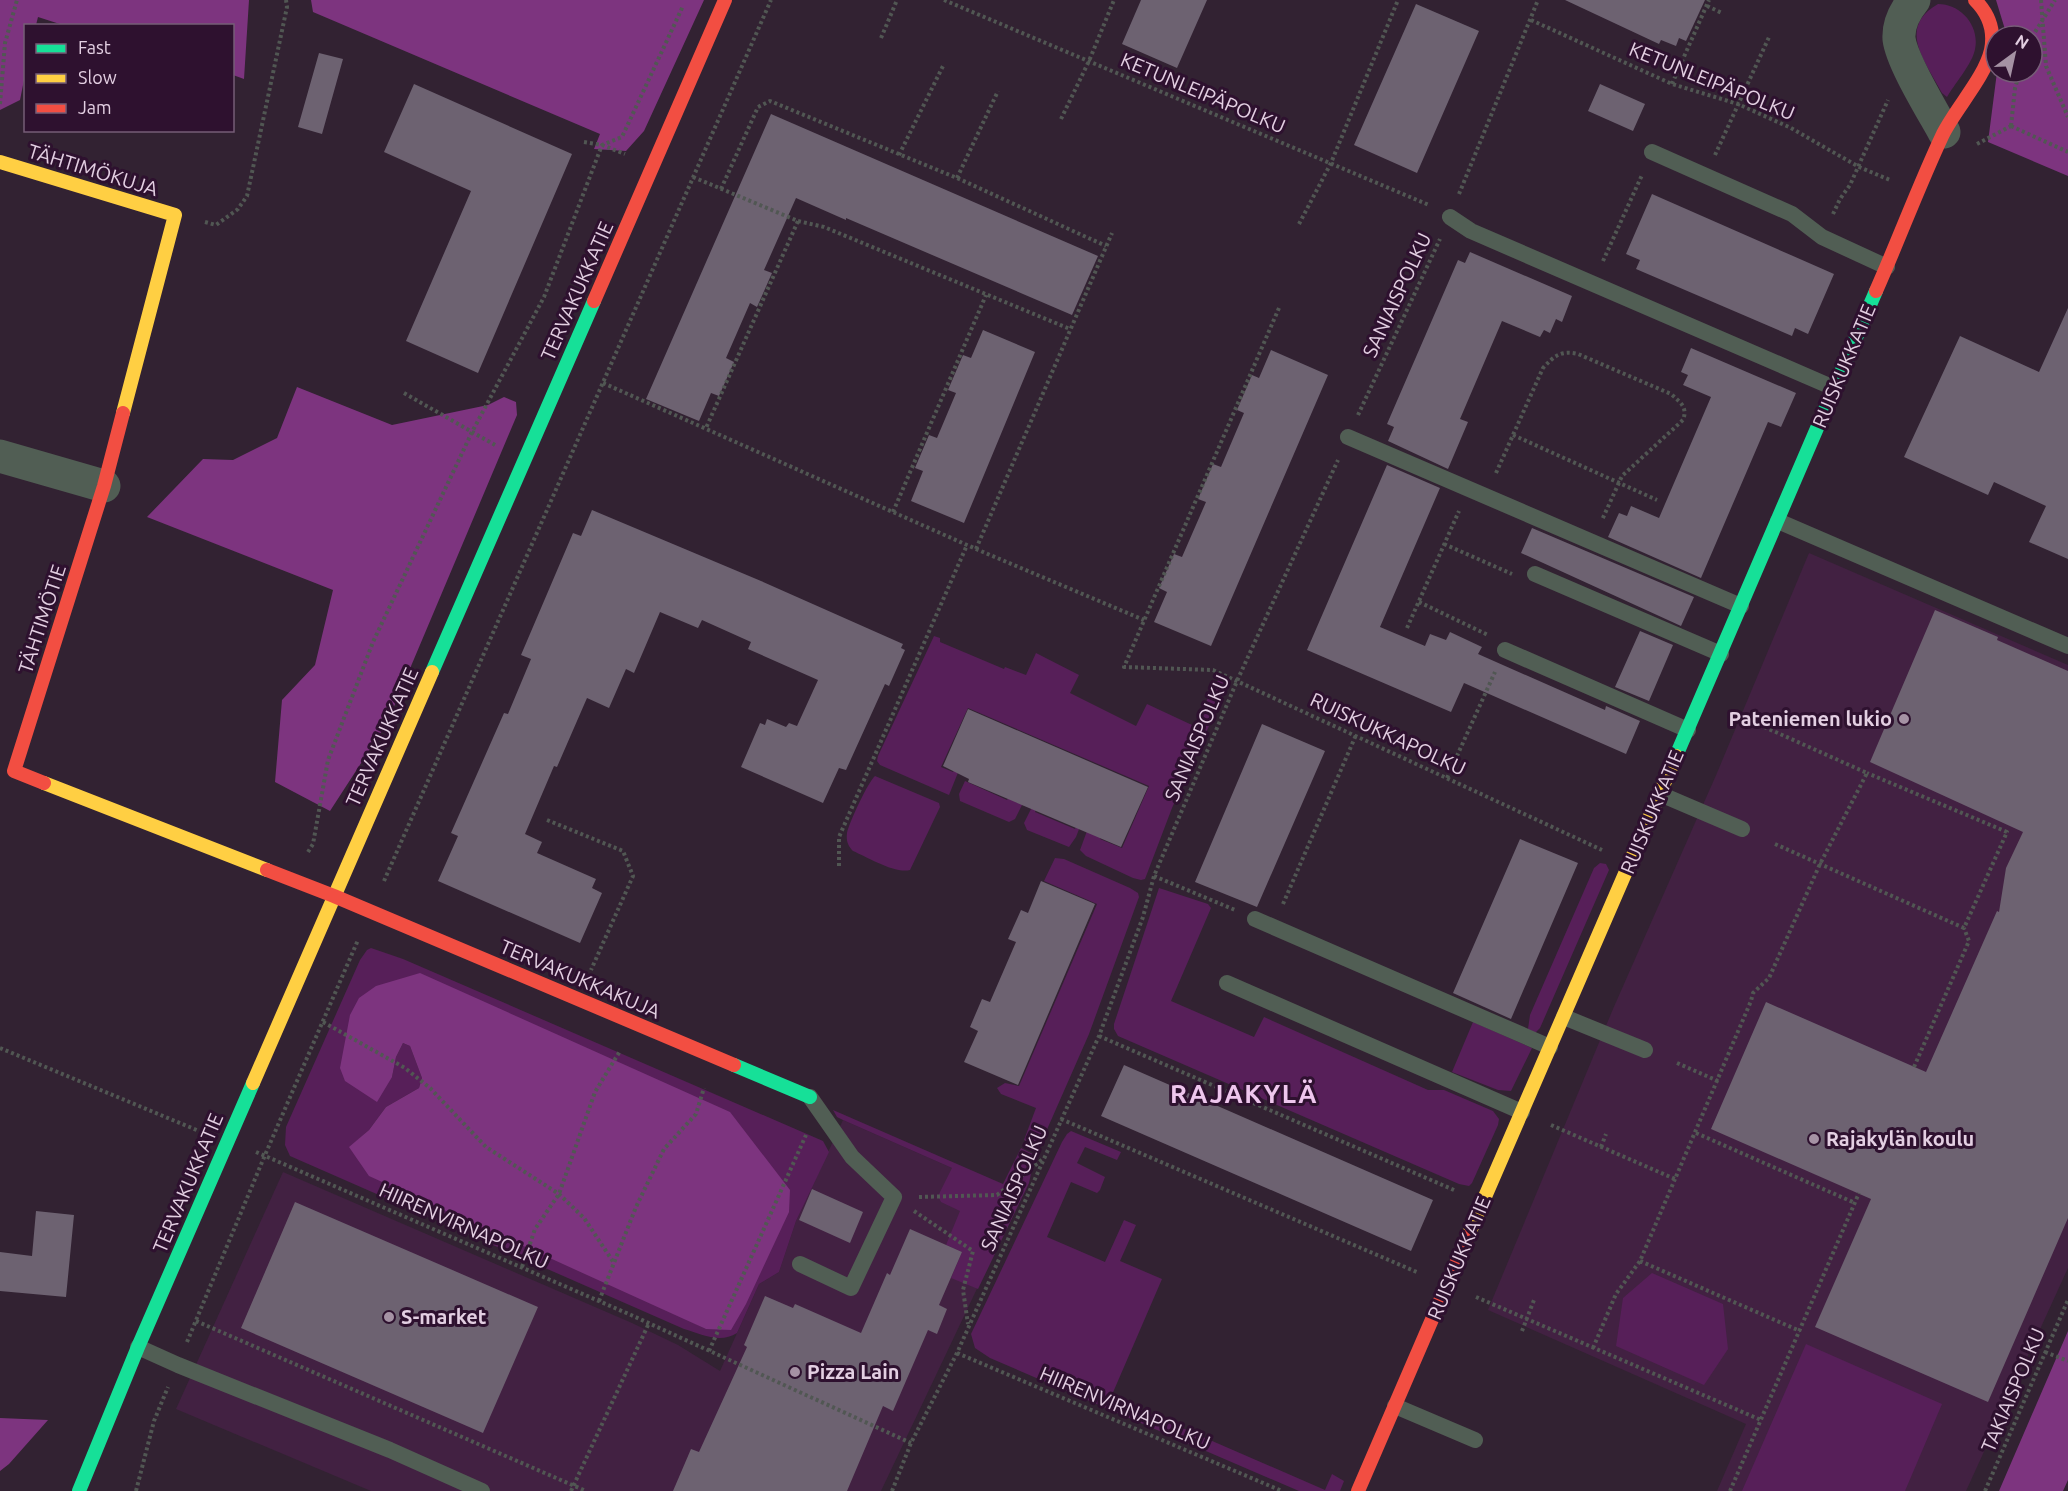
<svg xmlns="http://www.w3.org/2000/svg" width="2068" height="1491" font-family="Ubuntu,sans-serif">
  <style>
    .built { fill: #422142 }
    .green { fill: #571f59; fill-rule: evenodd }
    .forest { fill: #7d347f }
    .building { fill: #6d6271 }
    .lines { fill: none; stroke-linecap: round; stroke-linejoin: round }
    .path { stroke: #515753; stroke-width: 4; stroke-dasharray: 3 3; stroke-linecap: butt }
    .lane { stroke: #515e54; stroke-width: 16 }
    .street { stroke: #515e54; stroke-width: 33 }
    .fast { stroke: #16e098; stroke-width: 14 }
    .slow { stroke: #ffcf43; stroke-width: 14 }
    .jam { stroke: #f24e42; stroke-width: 14 }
    .poi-dot { fill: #a592a4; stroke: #2e112f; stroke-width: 2 }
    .labels { text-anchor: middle; stroke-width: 6; stroke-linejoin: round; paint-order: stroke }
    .street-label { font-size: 20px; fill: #e3cfe2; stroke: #2e112f }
    .poi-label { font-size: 20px; font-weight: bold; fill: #e3cfe2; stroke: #2e112f; text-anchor: start }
    .district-label { font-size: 26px; font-weight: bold; letter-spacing: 1.5px; fill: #eec6ed; stroke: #2e112f }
  </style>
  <rect width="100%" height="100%" fill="#322232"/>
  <!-- built -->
  <path class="built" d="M1809,553L2068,665V1268L1966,1491H1717L1746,1424L1488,1310L1613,1009L1717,773Z
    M843,1120L1020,1198L881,1491H371L176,1409L283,1172L632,1323L678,1345L720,1371L759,1284L779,1272L796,1221Z"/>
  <!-- green -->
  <path class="green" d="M1938,4C1962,4 1982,28 1974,53C1970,66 1954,85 1947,97L1942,93C1926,62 1896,28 1938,4Z
    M934,636L940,638V642L1004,669L1005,667L1026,675L1036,653L1079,675L1070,693L1136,726L1147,704L1192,725L1197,722L1215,682L1219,680L1223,681L1225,687L1223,695L1172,808L1145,879L1141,880L1133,878L1086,856L1080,850L1087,831H1103L1100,839L1122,848L1149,786L968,708L941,767L953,772L955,769L959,770L949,795L880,765L877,761L878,756Z
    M875,776L939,803L940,807L910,870C895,874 867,857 853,851C848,846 846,841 847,833C849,823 868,782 875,776Z
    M965,781L1007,800L1011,793L1025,799L1015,819L1009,822L960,801L959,794Z
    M1034,803L1038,804L1035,812L1075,829L1078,822L1081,824L1076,837L1069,847L1027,830L1024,823Z
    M1055,858L1064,859L1130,888L1138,893L1139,897L1089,1034L1045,1134L1041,1143L1035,1145L1024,1140L1036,1108L1001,1094L997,1088L1005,1083L1019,1086L1097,904L1044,881Z
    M1600,863L1606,864L1609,870L1540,1028L1535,1033L1528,1029L1530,1015L1594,868Z
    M1159,888L1208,904L1211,908L1171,1001L1254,1037L1264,1017L1428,1090H1444L1493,1111L1499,1119L1498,1125L1472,1183L1469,1186L1459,1184L1118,1036L1114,1029V1024Z
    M371,948L403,959L823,1141L829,1152L796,1221L779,1272L759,1284L737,1333C720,1344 701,1334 684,1329L290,1156L285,1145L286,1127L360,960L367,950ZM376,986L706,1329L350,1147L369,1130L386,1107L419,1088L422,1078L410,1046L403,1043L396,1057L392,1077Z
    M1473,1022L1532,1048L1511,1091L1498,1090L1452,1072Z
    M833,1110L1003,1184L1021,1148L1035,1155L1029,1183L978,1289L951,1278L962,1252L946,1245L960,1211L941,1202L938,1196L952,1168L843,1120L837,1117Z
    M1071,1131L1121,1152L1117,1160L1085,1147L1077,1163L1105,1177L1100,1190L1097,1193L1071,1182L1047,1237L1105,1262L1124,1220L1136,1225L1120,1261L1162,1279L1111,1397L1325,1490L1332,1474L1344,1481L1340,1491H1299L990,1358L975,1348L971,1334L1062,1142L1067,1134Z
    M1652,1273L1723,1304L1728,1349L1704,1385L1616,1346L1623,1298Z
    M1806,1344L1942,1404L1905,1491H1742Z"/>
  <!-- forest -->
  <path class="forest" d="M0,0H249L244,79L233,75L232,26H66L38,17L36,25L26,26L25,75L20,100L0,110Z
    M311,0H704L644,131L626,151L594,149L600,134L313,12Z
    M1996,0H2068V176L1988,142L1997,72H2032V36H2007Z
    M297,387L392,425L488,405L504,397L516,402L517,415L387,723L330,811L275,782L282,700L315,665L333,590L147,517L203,459L233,460L277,438Z
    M420,973L730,1112L790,1190L789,1212L746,1304L731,1330L706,1329L369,1176L349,1147L369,1130L386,1107L419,1088L422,1078L410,1046L403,1043L396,1057L392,1077L377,1102L345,1081L340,1068L350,1015L359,998L376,986Z
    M2068,1331V1480L2063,1491H1999Z
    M0,1418L48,1420L9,1464L0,1471Z"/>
  <!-- building -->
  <path class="building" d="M1141,0H1207L1177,68L1122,44Z
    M1565,0H1705L1686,41L1679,38L1676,46L1661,40L1659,44Z
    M1416,4L1479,31L1417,173L1354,145Z
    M319,53L343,59L322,134L298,127Z
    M414,84L572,154L478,373L406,341L471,191L384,152Z
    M1600,84L1645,104L1633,131L1588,111Z
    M771,114L1098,256L1072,315L846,218V220L796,198L764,270L772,273L757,307L750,303L726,358L734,362L719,396L711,393L699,421L646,399Z
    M1652,194L1834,274L1808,334L1795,328L1792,336L1636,269L1640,260L1626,254Z
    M1470,252L1572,296L1562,322L1556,319L1550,333L1544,330L1540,337L1502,321L1460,419L1468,422L1448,469L1388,441L1394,427L1387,424L1458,260L1465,263Z
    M2068,308V559L2029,542L2046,506L1994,482L1988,495L1904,457L1960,336L2039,372Z
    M983,330L1035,352L964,523L911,501L923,471L915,468L929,435L937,438L956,393L948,390L963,355L971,358Z
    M1691,348L1796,393L1781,427L1768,422L1701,578L1608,537L1619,513L1627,516L1631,506L1659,518L1674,483L1711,397L1683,385L1688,375L1681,372Z
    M1271,350L1328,375L1211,646L1154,622L1167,592L1159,588L1174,554L1182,557L1206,502L1198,499L1213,464L1221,467L1244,413L1237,410L1252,375L1259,378Z
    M1387,465L1440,488L1380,627L1425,646L1430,634L1446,640L1450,632L1482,647L1478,654L1605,710L1606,706L1640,721L1626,754L1464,683L1451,712L1307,650Z
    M592,510L761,581L903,644L901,648L905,650L889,686L885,684L846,770L839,768L823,803L741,767L760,723L765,725L767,719L786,727L789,723L797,726L818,680L748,649L751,642L702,620L698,628L660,612L634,673L626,669L609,708L587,698L557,767L554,766L525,834L542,842L537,853L596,879L592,888L602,893L580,943L438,881L458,836L451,833L504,713L508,714L531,659L521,655L573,533L581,536Z
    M1532,528L1694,597L1681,626L1521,553Z
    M1935,610L1998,637L1997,640L2068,671V1218L1988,1402L1815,1327L1871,1199L1711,1129L1766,1002L1926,1072L1997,911L1999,912L2006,868L2023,832L1870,762Z
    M1640,631L1673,645L1649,701L1615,687Z
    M968,709L1148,787L1121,847L968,782L969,779L943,766Z
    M1262,724L1325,751L1257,907L1195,882Z
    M1520,839L1578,863L1511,1019L1453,993Z
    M1041,881L1095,904L1018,1085L964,1062L978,1031L970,1027L982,999L990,1002L1016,942L1008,939L1021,910L1028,913Z
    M1124,1065L1433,1200L1411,1251L1101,1116Z
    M812,1189L863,1212L850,1243L799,1220Z
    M295,1202L538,1307L483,1433L241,1328Z
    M36,1211L74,1215L66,1297L0,1291V1252L32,1256Z
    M910,1229L962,1252L939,1305L947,1309L937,1334L928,1330L893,1411L883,1406L847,1491H673L691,1449L699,1452L747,1347L744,1345L765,1296L793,1308L795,1304L861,1333L887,1273L890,1275Z"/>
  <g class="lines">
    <!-- path -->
    <path class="path" d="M944,0L1429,205
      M2041,0L2046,66L2068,117
      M1707,6L1722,13
      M1531,20L1672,84L1738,104L1791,128L1859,167L1890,180
      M2032,37L2055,0
      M881,38L897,0
      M1672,84L1709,0
      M0,104L5,43L17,0
      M1061,119L1089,61L1114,0
      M2011,126L2068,152
      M2011,126L2015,88L2018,78
      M584,142L602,145L625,154
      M1977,144L2011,126
      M899,155L943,66
      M1715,155L1770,35
      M693,177L798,221L706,428
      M957,178L998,91
      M721,189L758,107L770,101L957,178L1106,246
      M1459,194L1538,0
      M1833,214L1840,199L1850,185L1888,100
      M798,221L824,227L1070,329
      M205,222L216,225L238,209L247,196L287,7L286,0
      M1299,224L1331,163L1398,0
      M1603,261L1642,175
      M1279,308L1124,667L1213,670L1602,850
      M603,383L976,549L1144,620
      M404,393L495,445
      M1358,415L1440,239
      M1513,435L1657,500
      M1496,473L1543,368C1554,356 1561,350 1578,354L1671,394C1680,402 1688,407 1683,420L1622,476L1602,520
      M893,512L986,295
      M1444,544L1512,574
      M976,549L1112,233
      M1419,602L1488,635
      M1407,628L1459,511
      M1447,778L1495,672
      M547,820L623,851L633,876L591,970
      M1775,844L1964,928L2007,832L1867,773
      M308,852L313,844L328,760L373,642L472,432L544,297L602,145L622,137L683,6
      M839,866V837L967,545
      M1154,876L1235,910
      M384,881L771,0
      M1283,904L1356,735
      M323,1022L405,1068L430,1088L486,1147L559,1194L584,1218L614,1263
      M1099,1036L1454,1190
      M0,1048L199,1131
      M1677,1063L1718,1081
      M1914,1067L1969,941L1964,928
      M1061,1119L1419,1273
      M1551,1125L1675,1179L1751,1001L1753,993L1769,978L1820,864L1867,773L1731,712
      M1696,1133L1855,1203
      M1601,1147L1606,1134
      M256,1152L631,1315L911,1443
      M919,1197L997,1195L1043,1159
      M914,1211L973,1251L963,1290L968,1324
      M1640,1261L1800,1331
      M522,1267L535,1229L559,1194L595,1092L620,1051
      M1476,1297L1761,1420
      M599,1301L636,1207L664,1149L696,1114L704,1088
      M196,1321L586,1491
      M1522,1331L1534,1300
      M187,1342L265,1155L358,940
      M1593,1348L1616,1294L1640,1261L1675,1179
      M709,1351L806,1135
      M2045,1352L2068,1361
      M957,1353L1282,1491
      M136,1491L154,1421L168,1387
      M571,1491L649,1323
      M892,1491L911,1443L957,1353L1099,1036L1143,917L1154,876L1237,681L1338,460
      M1730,1491L1859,1193
      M1985,1491L2068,1300"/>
    <!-- lane -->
    <path class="lane" d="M1652,152L1792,214L1822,237L1887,267
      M1450,217L1471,231L1834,388
      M1348,437L1741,606
      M1778,521L2068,646
      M1535,574L1721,654
      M1505,650L1688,730
      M1660,794L1742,829
      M1255,919L1550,1047
      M1227,983L1522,1112
      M1564,1017L1645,1050
      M800,1264L851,1288L894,1197L852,1157L810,1097
      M138,1347L178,1365L390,1450L482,1491
      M1395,1406L1475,1440"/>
    <!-- street -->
    <path class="street" d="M1914,0C1905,11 1898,24 1899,39C1902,62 1932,110 1944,132
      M0,456L104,486"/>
    <!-- fast -->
    <path class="fast" d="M432,672L594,301
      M1676,756L1876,291
      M734,1065L810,1097
      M79,1491L138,1347L253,1083"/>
    <!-- slow -->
    <path class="slow" d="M0,162L175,215L123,413
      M44,783L267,870
      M253,1083L432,672
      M1468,1236L1676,756"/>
    <!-- jam -->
    <path class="jam" d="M1876,291C1899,239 1919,185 1943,134C1956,108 1985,77 1991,50C1995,30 1989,14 1975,0
      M594,301L725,0
      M44,783L14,771L104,486L123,413
      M267,870L334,896L734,1065
      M1358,1491L1468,1236"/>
  </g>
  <!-- markers -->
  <g class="poi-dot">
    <circle cx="1904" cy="719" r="6"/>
    <circle cx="1814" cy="1139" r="6"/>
    <circle cx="389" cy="1317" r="6"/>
    <circle cx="795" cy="1372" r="6"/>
  </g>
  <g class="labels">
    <!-- street labels -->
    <g class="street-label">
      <text transform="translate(1712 81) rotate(22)" y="7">KETUNLEIPÄPOLKU</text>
      <text transform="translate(1203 93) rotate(23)" y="7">KETUNLEIPÄPOLKU</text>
      <text transform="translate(93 170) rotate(17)" y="7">TÄHTIMÖKUJA</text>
      <text transform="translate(577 291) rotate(-66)" y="7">TERVAKUKKATIE</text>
      <text transform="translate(1397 295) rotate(-65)" y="7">SANIAISPOLKU</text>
      <text transform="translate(1844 366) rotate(-67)" y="7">RUISKUKKATIE</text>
      <text transform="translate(42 619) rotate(-72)" y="7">TÄHTIMÖTIE</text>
      <text transform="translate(1388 734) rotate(25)" y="7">RUISKUKKAPOLKU</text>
      <text transform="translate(382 737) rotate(-66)" y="7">TERVAKUKKATIE</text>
      <text transform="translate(1197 738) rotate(-67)" y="7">SANIAISPOLKU</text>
      <text transform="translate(1652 812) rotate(-67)" y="7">RUISKUKKATIE</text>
      <text transform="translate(580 979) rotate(23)" y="7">TERVAKUKKAKUJA</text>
      <text transform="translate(188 1183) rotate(-67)" y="7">TERVAKUKKATIE</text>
      <text transform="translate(1014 1188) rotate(-66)" y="7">SANIAISPOLKU</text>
      <text transform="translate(464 1226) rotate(24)" y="7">HIIRENVIRNAPOLKU</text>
      <text transform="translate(1459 1258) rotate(-67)" y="7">RUISKUKKATIE</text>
      <text transform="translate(2013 1390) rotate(-67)" y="7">TAKIAISPOLKU</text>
      <text transform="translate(1125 1408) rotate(23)" y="7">HIIRENVIRNAPOLKU</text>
    </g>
    <!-- poi labels -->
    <g class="poi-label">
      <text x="1892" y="726" text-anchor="end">Pateniemen lukio</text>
      <text x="1826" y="1146">Rajakylän koulu</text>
      <text x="401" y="1324">S-market</text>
      <text x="807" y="1379">Pizza Lain</text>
    </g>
    <!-- district labels -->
    <g class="district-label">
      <text x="1244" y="1103">RAJAKYLÄ</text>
    </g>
  </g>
  <!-- legend -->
  <rect x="24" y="24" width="210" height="108" fill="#2e112f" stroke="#765d77" stroke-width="1.5"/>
  <rect x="36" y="44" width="30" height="9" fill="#16e098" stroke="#765d77" stroke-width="1.5"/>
  <text x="78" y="54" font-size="18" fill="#e3cfe2">Fast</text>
  <rect x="36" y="74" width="30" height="9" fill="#ffcf43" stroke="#765d77" stroke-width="1.5"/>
  <text x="78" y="84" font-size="18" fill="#e3cfe2">Slow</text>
  <rect x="36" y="104" width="30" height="9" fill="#f24e42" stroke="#765d77" stroke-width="1.5"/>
  <text x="78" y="114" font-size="18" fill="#e3cfe2">Jam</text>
  <!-- north arrow -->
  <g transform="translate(2014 54) rotate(33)"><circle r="28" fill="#2e112f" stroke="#765d77" stroke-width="1.5"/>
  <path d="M0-4.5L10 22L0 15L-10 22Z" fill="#a592a4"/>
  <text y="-9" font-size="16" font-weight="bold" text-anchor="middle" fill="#e3cfe2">N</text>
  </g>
</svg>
